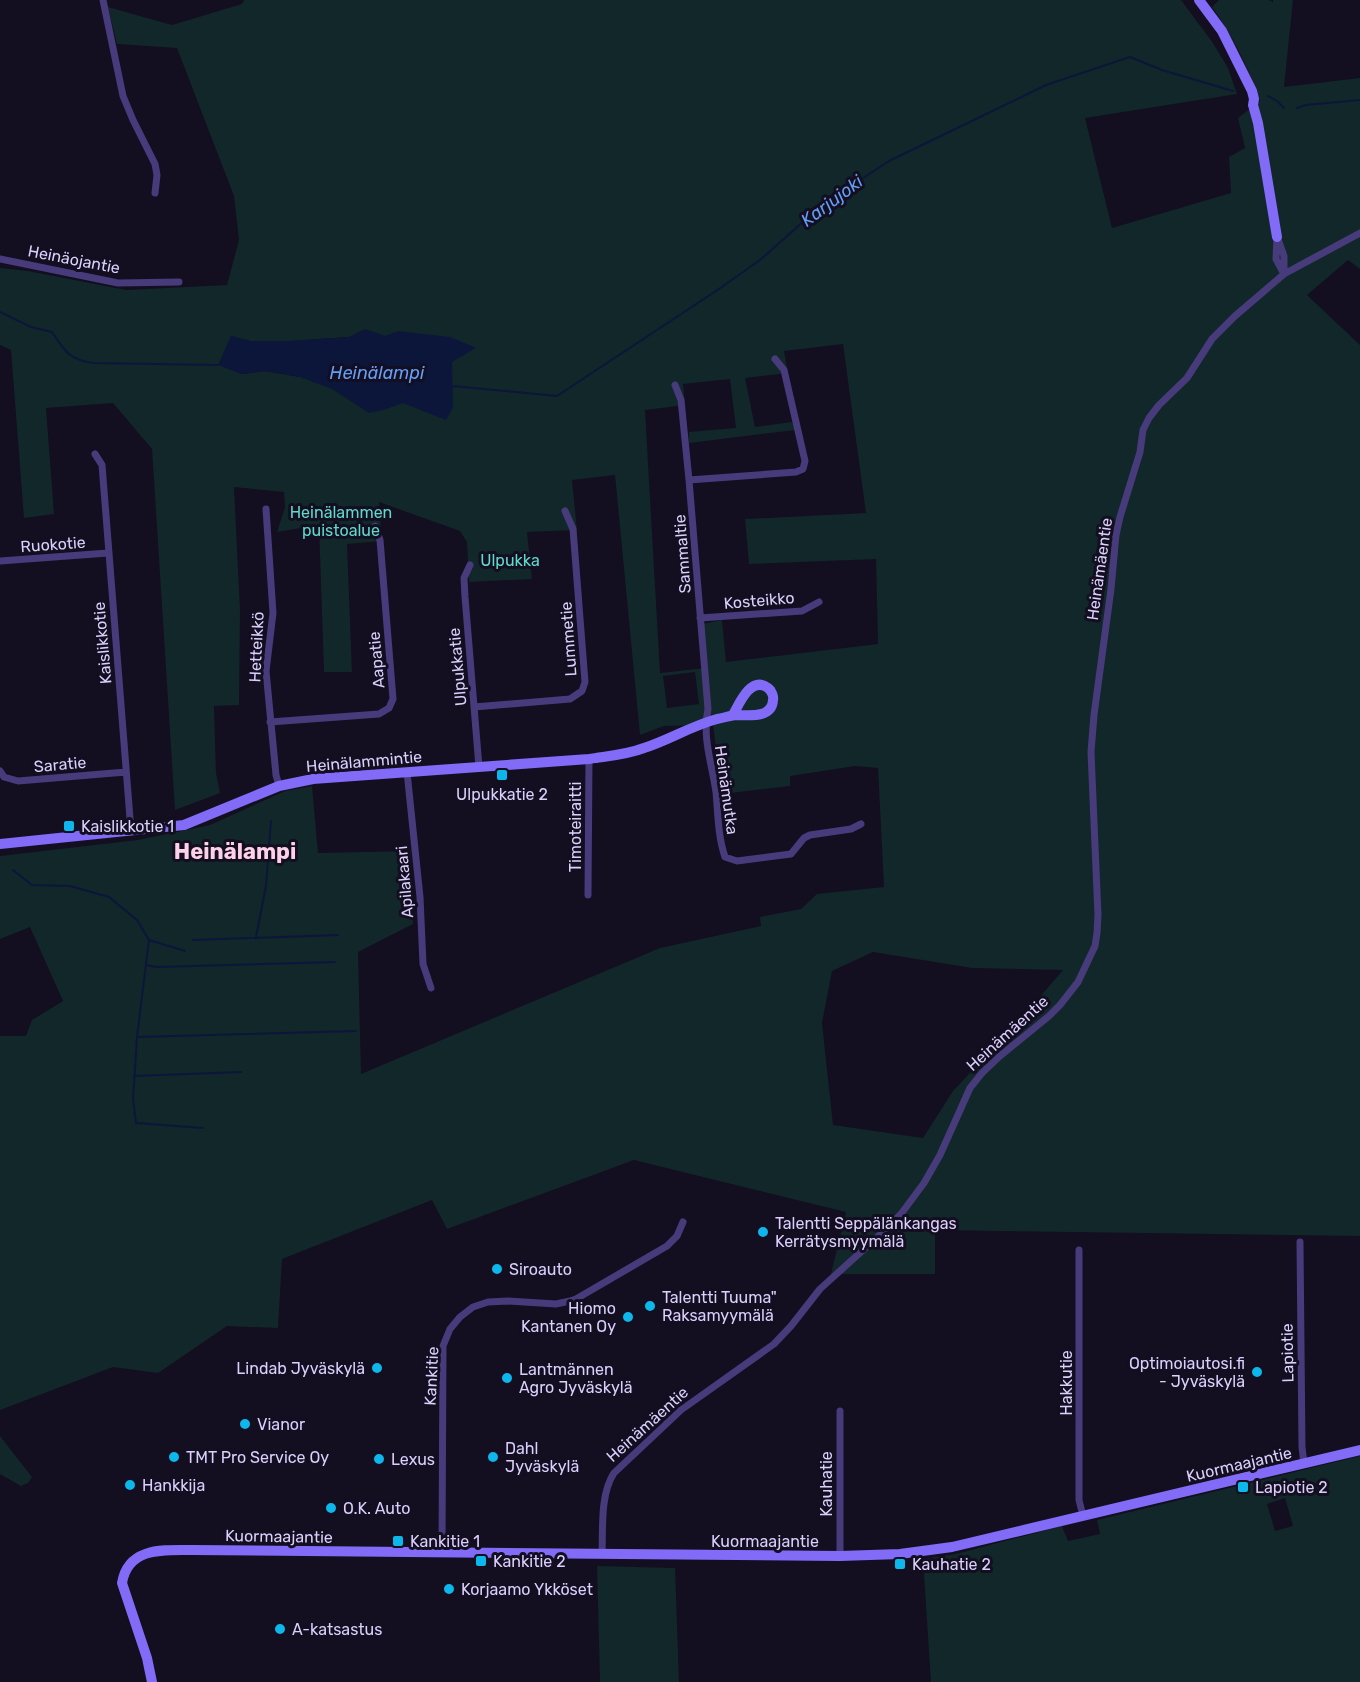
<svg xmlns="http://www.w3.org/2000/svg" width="1360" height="1682" font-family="Rubik,sans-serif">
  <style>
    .green { fill: #112729; fill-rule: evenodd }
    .water { fill: #0c163b }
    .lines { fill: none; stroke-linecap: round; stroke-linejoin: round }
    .stream { stroke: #0c163b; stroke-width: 2 }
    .street { stroke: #473b7c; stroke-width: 7 }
    .secondary { stroke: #826bf7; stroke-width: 10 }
    .poi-dot { fill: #0db6eb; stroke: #130e20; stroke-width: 2 }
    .labels { text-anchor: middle; stroke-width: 6; stroke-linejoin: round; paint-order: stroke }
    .street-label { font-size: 16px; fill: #dbcffc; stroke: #130e20 }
    .park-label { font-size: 16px; fill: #60d8ca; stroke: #130e20 }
    .poi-label { font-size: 16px; fill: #dbcffc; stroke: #130e20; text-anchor: start }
    .water-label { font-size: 18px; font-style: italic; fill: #639ef7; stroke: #130e20 }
    .district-label { font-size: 22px; font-weight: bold; fill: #fdd1e7; stroke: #130e20 }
  </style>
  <rect width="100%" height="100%" fill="#130e20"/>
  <!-- green -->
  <path class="green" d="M244,0H1181L1213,43L1228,68L1237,94L1085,118L1112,228L1231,193L1229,157L1245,148L1238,118L1260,101C1248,67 1233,36 1212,7L1219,0H1269L1273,2V0H1293L1284,87L1360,78V269L1348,260L1307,295L1360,345V1236L935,1230V1274H831L846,1212L634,1160L447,1229L432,1200L282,1259L278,1328L227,1326L158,1373L113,1367L0,1410V1036H26L32,1020L63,1001L30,927L0,939V856L138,840L210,825L285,791L312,786L318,853L411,851L413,924L358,952L361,1074L660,948L761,926L760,917L801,909L817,894L884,887L878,768L855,766L790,776V786L722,794L713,725L664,726L640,735L615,475L572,480L577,530L527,532L532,579L469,582L467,542L460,531L379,502L382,541L347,544L352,672H324L319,525L277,532L285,507L284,492L234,487L240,609L239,705L214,706L216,773L220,793L175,810L152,449L113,403L46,408L54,514L24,518L11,350L0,345V268L28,271L126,290L227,285L239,240L234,196L177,48L117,44L108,7L172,25L242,4ZM365,330L300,377L265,371L241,374L231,336L250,341H289L349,337ZM843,344L866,513L745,519L749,564L876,559L878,644L726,662L722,620L702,624L706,668L660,673L645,410L685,405L683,384L730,379L736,428L689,432V443L795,430L792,422L755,427L745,378L788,373L784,351ZM695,672L699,704L667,708L663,676ZM873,952L972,968L1063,970L1019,1021L953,1091L923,1138L833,1125L822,1023L832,971Z
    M0,1436L32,1477L28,1483L21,1486L0,1474Z
    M1360,1456V1682H931L923,1559L956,1554L1062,1526L1068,1541L1100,1534L1097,1520ZM1285,1498L1293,1526L1275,1531L1267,1504Z
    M597,1566L675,1568L679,1682H600Z"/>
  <!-- water -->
  <path class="water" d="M365,329L385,336L398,331L450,337L476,348L452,362L453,407L446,420L403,403L383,410L369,413L332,389L300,377L265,371L241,374L218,365L231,336L250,341H289L349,337Z"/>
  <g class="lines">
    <!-- stream -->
    <path class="stream" d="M1268,96L1277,101L1284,108
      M1297,108L1306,105L1360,100
      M0,312L31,327L52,332C65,351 68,359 93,363L218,365
      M453,386L557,396L716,291L760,260L821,206L889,161L1046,85L1130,57L1162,70L1233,91
      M13,870L32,885L70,886L109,897L137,920L149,940L137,1037L133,1099L136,1123L203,1128
      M256,937L266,886L271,821
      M149,940L185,951
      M193,940L338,935
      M146,965L157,967L335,962
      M137,1037L356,1031
      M134,1076L241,1072"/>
    <!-- street -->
    <path class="street" d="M103,0L123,96L133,120L155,164L157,175L155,193
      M1277,237L1276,259L1284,274
      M1279,242L1284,256V272
      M0,259L118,283L179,282
      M675,385L681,400L689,480L708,709C702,738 712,764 716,792C718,814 718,837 725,857L737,861L791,854L804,838L810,835L851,829L861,824
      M95,454L102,465L131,831
      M689,480L796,472L803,469L805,461L784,370L775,359
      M266,509L273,613L266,671L276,775L279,786
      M0,561L108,553
      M470,565L464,578L465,597L479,767
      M700,618L802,611L819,602
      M474,707L570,699L582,691L585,682L573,529L565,511
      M270,722L379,714L389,708L393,699L380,540L375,526
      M0,771L4,777L18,781L126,772
      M407,772L420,897L423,964L431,988
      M588,895L589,759
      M1300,1242L1302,1447L1304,1464
      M1079,1250V1500L1083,1516
      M442,1552L443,1346L450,1329L460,1317L473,1307L488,1302L508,1301L556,1304L570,1301L576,1299L667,1246L677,1236L683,1222
      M602,1554C603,1529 600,1494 614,1473L681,1410L774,1344L791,1326L820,1289L883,1232L901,1214L924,1183L940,1155L970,1088L982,1073L1000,1056L1049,1016L1060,1005L1078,982L1095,946L1097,933L1098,915L1091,752L1094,715L1111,589L1116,535L1120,517L1140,452L1143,430L1149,418L1159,405L1187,378L1212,339L1235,316L1284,274L1360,233
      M840,1556V1411"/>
    <!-- secondary -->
    <path class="secondary" d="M1199,0L1222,31L1252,91L1254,99L1253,105L1258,123L1277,237
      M0,844L184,825L279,786L313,779L589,759C607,756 626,755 644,748C669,740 691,726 717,719C723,718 729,716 735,715C748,715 772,719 773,700C774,696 771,690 768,688C751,675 739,704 733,715
      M152,1682L147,1658L122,1583C128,1547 163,1550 191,1550L840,1556L900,1554L952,1547L1360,1450"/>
  </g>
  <!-- markers -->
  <g class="poi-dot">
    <rect x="496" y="769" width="12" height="12" rx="3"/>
    <rect x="63" y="820" width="12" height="12" rx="3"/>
    <circle cx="763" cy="1232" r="6"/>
    <circle cx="497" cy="1269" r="6"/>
    <circle cx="650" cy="1306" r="6"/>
    <circle cx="628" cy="1317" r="6"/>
    <circle cx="377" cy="1368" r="6"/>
    <circle cx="1257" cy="1372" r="6"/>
    <circle cx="507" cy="1378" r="6"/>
    <circle cx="245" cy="1424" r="6"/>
    <circle cx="174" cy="1457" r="6"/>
    <circle cx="493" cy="1457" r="6"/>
    <circle cx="379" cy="1459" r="6"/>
    <circle cx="130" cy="1485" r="6"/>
    <rect x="1237" y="1481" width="12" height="12" rx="3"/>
    <circle cx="331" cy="1508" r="6"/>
    <rect x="392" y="1535" width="12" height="12" rx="3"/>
    <rect x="475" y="1555" width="12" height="12" rx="3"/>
    <rect x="894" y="1558" width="12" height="12" rx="3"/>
    <circle cx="449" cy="1589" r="6"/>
    <circle cx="280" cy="1629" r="6"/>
  </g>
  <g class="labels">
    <!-- street labels -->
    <g class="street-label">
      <text transform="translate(74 259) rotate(11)" y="6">Heinäojantie</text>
      <text transform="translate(53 544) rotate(-4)" y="6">Ruokotie</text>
      <text transform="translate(682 554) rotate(-94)" y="6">Sammaltie</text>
      <text transform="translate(1099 569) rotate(-82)" y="6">Heinämäentie</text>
      <text transform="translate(759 600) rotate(-5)" y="6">Kosteikko</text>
      <text transform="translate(568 639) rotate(-94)" y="6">Lummetie</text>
      <text transform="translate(102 643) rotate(-95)" y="6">Kaislikkotie</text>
      <text transform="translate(256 647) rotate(-87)" y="6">Hetteikkö</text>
      <text transform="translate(376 660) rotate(-95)" y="6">Aapatie</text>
      <text transform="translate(457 667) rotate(-95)" y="6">Ulpukkatie</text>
      <text transform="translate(364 761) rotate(-5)" y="6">Heinälammintie</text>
      <text transform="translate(60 764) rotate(-5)" y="6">Saratie</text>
      <text transform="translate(727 790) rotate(82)" y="6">Heinämutka</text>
      <text transform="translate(575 827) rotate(-90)" y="6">Timoteiraitti</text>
      <text transform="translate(404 882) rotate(-95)" y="6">Apilakaari</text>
      <text transform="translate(1007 1033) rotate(-42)" y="6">Heinämäentie</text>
      <text transform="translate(1287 1353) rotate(-91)" y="6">Lapiotie</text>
      <text transform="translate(431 1376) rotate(-87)" y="6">Kankitie</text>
      <text transform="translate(1066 1383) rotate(-90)" y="6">Hakkutie</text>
      <text transform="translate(647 1424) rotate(-42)" y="6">Heinämäentie</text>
      <text transform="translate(1239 1464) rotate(-13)" y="6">Kuormaajantie</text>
      <text transform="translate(826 1484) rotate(-90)" y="6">Kauhatie</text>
      <text transform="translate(279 1536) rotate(1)" y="6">Kuormaajantie</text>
      <text x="765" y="1547">Kuormaajantie</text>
    </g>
    <!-- park labels -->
    <g class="park-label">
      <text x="341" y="518">Heinälammen<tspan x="341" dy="18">puistoalue</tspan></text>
      <text x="510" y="566">Ulpukka</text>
    </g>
    <!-- poi labels -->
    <g class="poi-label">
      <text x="502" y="800" text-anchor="middle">Ulpukkatie 2</text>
      <text x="81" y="832">Kaislikkotie 1</text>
      <text x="775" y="1229">Talentti Seppälänkangas<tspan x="775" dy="18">Kerrätysmyymälä</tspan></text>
      <text x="509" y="1275">Siroauto</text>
      <text x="662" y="1303">Talentti Tuuma"<tspan x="662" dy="18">Raksamyymälä</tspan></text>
      <text x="616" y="1314" text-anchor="end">Hiomo<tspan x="616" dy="18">Kantanen Oy</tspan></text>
      <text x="1245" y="1369" text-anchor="end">Optimoiautosi.fi<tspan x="1245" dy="18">- Jyväskylä</tspan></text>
      <text x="365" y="1374" text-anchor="end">Lindab Jyväskylä</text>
      <text x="519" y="1375">Lantmännen<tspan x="519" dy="18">Agro Jyväskylä</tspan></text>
      <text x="257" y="1430">Vianor</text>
      <text x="505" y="1454">Dahl<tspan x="505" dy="18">Jyväskylä</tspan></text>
      <text x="186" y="1463">TMT Pro Service Oy</text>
      <text x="391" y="1465">Lexus</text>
      <text x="142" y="1491">Hankkija</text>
      <text x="1255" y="1493">Lapiotie 2</text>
      <text x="343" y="1514">O.K. Auto</text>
      <text x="410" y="1547">Kankitie 1</text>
      <text x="493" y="1567">Kankitie 2</text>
      <text x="912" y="1570">Kauhatie 2</text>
      <text x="461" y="1595">Korjaamo Ykköset</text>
      <text x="292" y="1635">A-katsastus</text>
    </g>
    <!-- water labels -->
    <g class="water-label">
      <text transform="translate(832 201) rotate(-37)" y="6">Karjujoki</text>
      <text x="377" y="379">Heinälampi</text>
    </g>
    <!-- district labels -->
    <g class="district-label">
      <text x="235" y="859">Heinälampi</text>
    </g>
  </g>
</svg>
